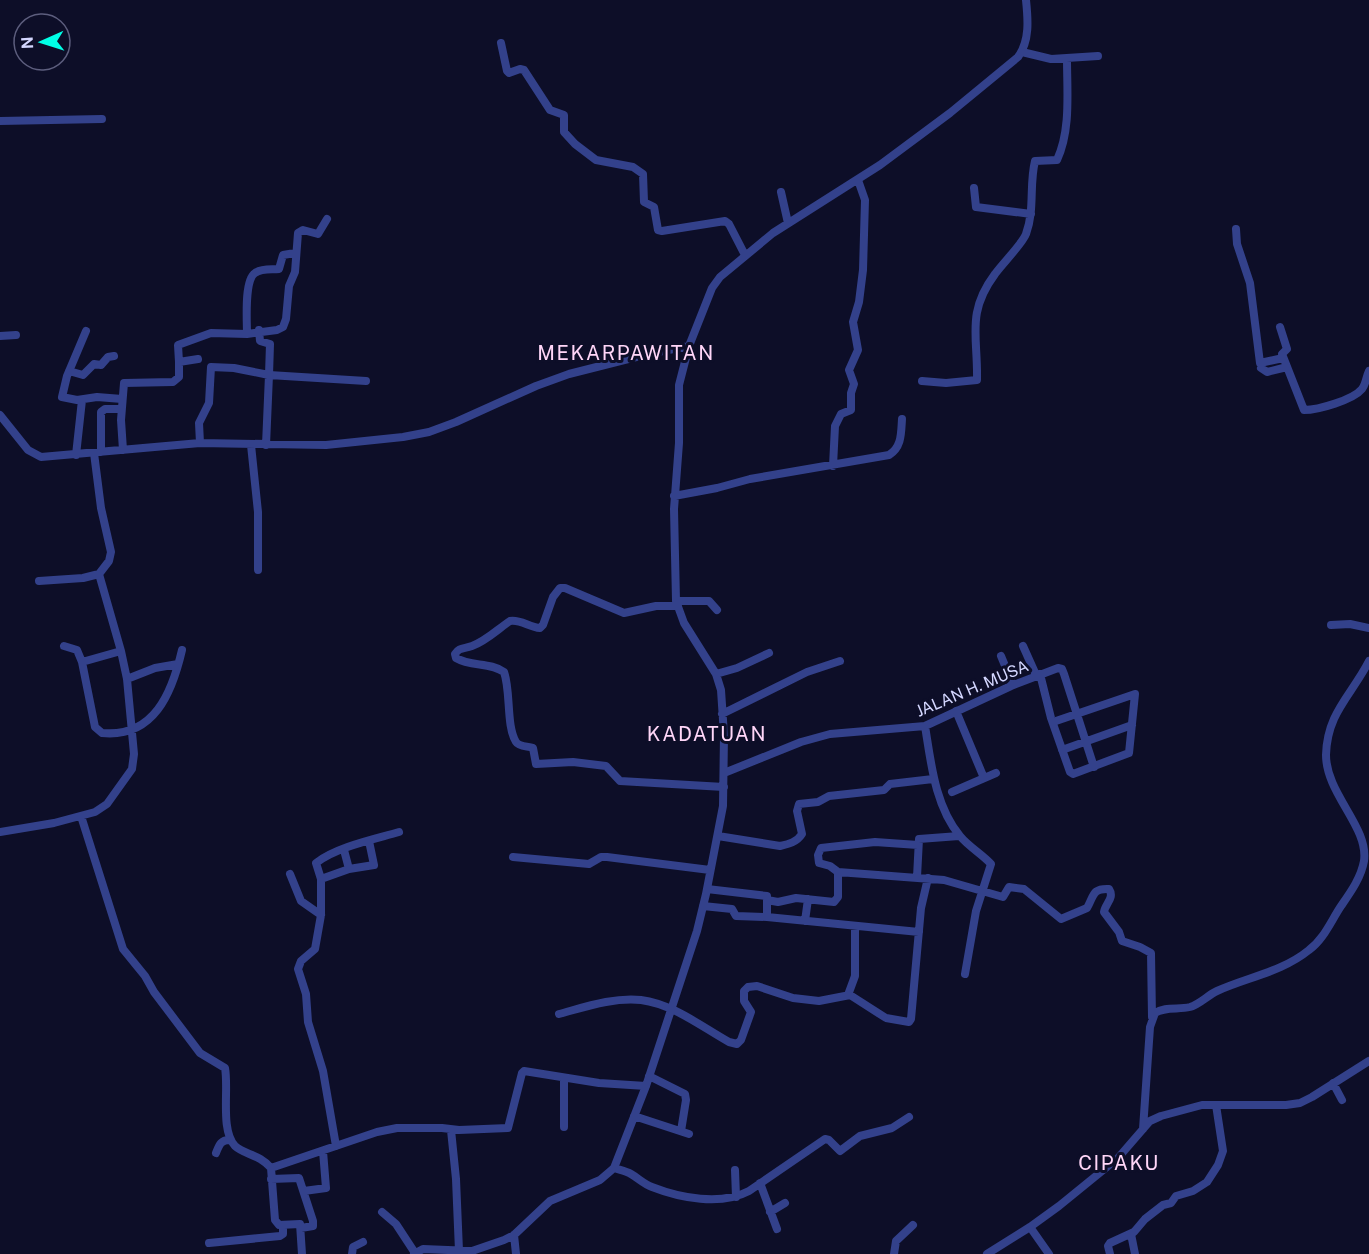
<svg xmlns="http://www.w3.org/2000/svg" width="1369" height="1254" font-family="'Public Sans',sans-serif">
  <style>
    .lines { fill: none; stroke-linecap: round; stroke-linejoin: round }
    .minor { stroke: #33418b; stroke-width: 8 }
    .labels { text-anchor: middle; stroke-width: 6; stroke-linejoin: round; paint-order: stroke }
    .street-label { font-size: 16px; fill: #d4d7ff; stroke: #0d0e28 }
    .quarter-label { font-size: 20px; letter-spacing: 1.5px; fill: #ffd6f8; stroke: #0d0e28 }
  </style>
  <rect width="100%" height="100%" fill="#0d0e28"/>
  <g class="lines">
    <!-- minor -->
    <path class="minor" d="M501,43L507,71L509,73L520,69L524,70L550,110L564,115V132L575,144L596,160L633,167L643,174L644,202L654,207L658,230L662,231L725,221L729,224L745,255
      M1022,52L1051,59L1098,56
      M0,121L102,119
      M974,188L976,207L1031,214
      M781,192L788,223
      M1236,229L1237,244L1250,283L1260,363L1283,358
      M1280,327L1287,349L1282,354L1304,410C1318,410 1353,400 1362,389C1366,384 1366,377 1369,371
      M86,331L67,376L62,397L77,400L97,397L122,399
      M247,334C247,321 244,280 255,273C262,268 272,270 279,269L283,255L295,253
      M0,336L16,335
      M179,362L178,345L211,333L247,334L277,330L283,327L286,319L289,286L295,272L298,233L303,230L318,234L327,219
      M1261,368L1267,372L1287,367
      M69,371L83,375L94,364L101,365L108,357L114,356
      M922,381L946,383L977,380C978,336 966,313 995,274C1002,264 1023,243 1026,234C1035,210 1029,185 1035,161L1057,160C1071,130 1067,92 1067,59
      M0,415L28,450L41,457L200,443L326,445L403,437L429,432L456,422L536,386L569,374L648,354L689,346
      M200,443L199,423L209,403L211,367L234,368L269,375L270,344L260,341L259,330
      M251,445L258,512V570
      M266,445L269,375L366,381
      M123,450L121,420L124,383L173,382L179,377V362L198,359
      M101,452V412L105,409H121
      M76,455L82,400
      M833,466L835,426L841,414L851,410V393L854,384L849,370L858,350L853,322L859,302L863,270L865,200L858,180
      M674,496L717,488L750,479L889,455C902,447 901,433 902,419
      M39,581L83,578L99,574
      M676,601H709L717,610
      M678,606H656L624,613L565,588H560L553,597L543,625L540,628C529,627 520,619 510,621C498,629 486,641 472,646C464,649 459,647 455,654L456,658C471,667 490,662 504,672C511,691 506,726 516,742C519,747 528,746 533,748L536,764L573,762L606,766L620,781L724,787
      M1331,625L1350,624L1369,628
      M64,646L77,650L82,662
      M1023,646L1036,675
      M121,651L82,662L95,727L102,733C154,738 172,693 182,650
      M1001,656L1013,685
      M716,674L737,668L769,653
      M1040,674L1051,718L1070,772L1073,774L1129,753L1135,694L1053,722
      M127,679L155,668L178,664
      M956,711L984,778
      M722,714L807,672L840,661
      M925,726C931,763 935,806 960,836C969,847 982,854 991,864L976,911L965,974
      M1062,750L1132,725
      M724,773L801,742L830,734L925,726L1011,686L1058,668L1062,669L1064,674L1094,767
      M952,792L996,773
      M81,816L123,949L145,976L154,992L200,1053L225,1068C229,1089 220,1130 235,1146C245,1155 259,1154 271,1168L275,1220L279,1225L300,1224L302,1254
      M0,832L54,823L95,812L107,804L132,769L134,754L127,679L121,651L99,574L109,561L111,552L101,508L94,453
      M718,836L780,846C789,844 797,842 802,834L797,811L799,804L818,802L829,796L884,790L890,784L933,779
      M344,850L349,869
      M513,857L589,864L601,857H607L710,870
      M838,872L830,866L819,863L818,855L821,848L875,842L918,845
      M290,874L301,901L321,915
      M917,877L919,839L959,836
      M321,879L349,869L374,865L369,841
      M707,889L767,896V917L919,932
      M767,900L778,902L796,898L834,902L838,897V872L944,880L1003,897L1009,887L1024,889L1061,919L1087,908C1094,896 1092,888 1109,889C1115,898 1105,904 1104,912L1119,932L1122,941L1140,947L1151,953L1152,1017
      M703,906L732,909L736,916L767,917
      M805,921L808,899
      M848,995L855,976V926
      M559,1014C585,1007 614,997 641,1000C673,1004 702,1027 729,1042L737,1044L741,1040L751,1012L744,1001V991L748,987L757,986L793,998L819,1001L850,995L886,1018L909,1022L911,1019L921,908L928,878
      M649,1076L685,1094L686,1100L681,1131
      M564,1078V1127
      M1333,1083L1342,1100
      M634,1116L689,1134
      M1143,1129L1150,1027L1155,1013C1165,1006 1179,1010 1190,1007C1200,1004 1208,995 1217,991C1248,977 1282,972 1309,950C1324,939 1331,921 1341,906C1350,893 1361,878 1364,861C1369,827 1326,794 1326,755C1327,713 1351,696 1369,661
      M451,1130L456,1179L459,1251
      M336,1146L323,1071L308,1022L306,994L298,969L301,961L315,949L321,915V879L316,863C336,847 375,839 399,832
      M216,1153C219,1145 221,1139 231,1140
      M271,1168L377,1132L397,1128H442L459,1130L508,1128L522,1073L524,1071L599,1083L646,1086
      M614,1168C620,1170 626,1171 631,1174C638,1178 644,1184 652,1187C680,1198 721,1206 749,1191L825,1139L829,1140L840,1151L860,1136L892,1128L909,1117
      M735,1170L736,1197
      M271,1179L299,1178L313,1221V1226L301,1228
      M760,1183L777,1229
      M304,1191L326,1188L323,1151
      M382,1212L396,1224L415,1253
      M770,1212L785,1203
      M1030,1227L1049,1254
      M1131,1234L1135,1254
      M514,1235L516,1254
      M209,1243L280,1236L283,1234V1225
      M352,1254L353,1247L363,1242
      M414,1254L423,1249L472,1251L504,1240L514,1235L550,1201L600,1180L614,1168L646,1086L697,931L706,894L723,806L724,735L721,690L716,674L684,623L676,601L674,509L679,443V385L689,346L712,288L720,277L773,233L880,165L950,113L1018,57C1030,41 1028,19 1026,0
      M894,1254L896,1241L913,1225
      M987,1254L1030,1227L1059,1206L1118,1158L1150,1121L1161,1116L1202,1105H1286L1300,1103L1312,1097L1369,1061
      M1110,1254L1108,1246L1110,1243L1134,1232L1145,1219L1163,1205L1171,1203L1176,1196L1193,1191L1207,1182L1218,1165L1223,1151L1216,1105"/>
  </g>
  <g class="labels">
    <!-- street labels -->
    <g class="street-label">
      <text transform="translate(972 688) rotate(-23)" y="6">JALAN H. MUSA</text>
    </g>
    <!-- quarter labels -->
    <g class="quarter-label">
      <text x="626" y="360">MEKARPAWITAN</text>
      <text x="707" y="741">KADATUAN</text>
      <text x="1119" y="1170">CIPAKU</text>
    </g>
  </g>
  <!-- north arrow -->
  <g transform="translate(42 42) rotate(267)"><circle r="28" fill="#0d0e28" stroke="#5d5e7e" stroke-width="1.5"/>
  <path d="M0-4.5L10 22L0 15L-10 22Z" fill="#00ffe6"/>
  <text y="-9" font-size="16" font-weight="bold" text-anchor="middle" fill="#d4d7ff">N</text>
  </g>
</svg>
